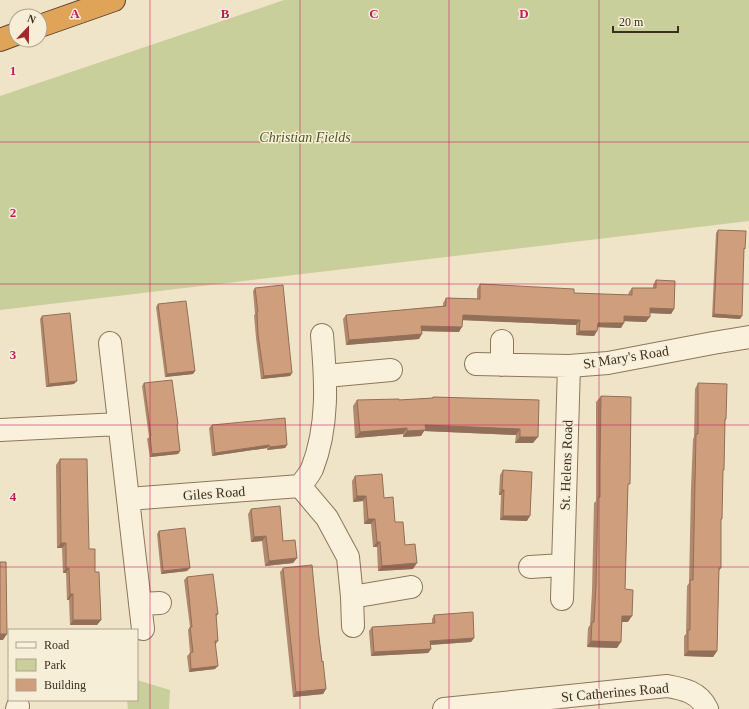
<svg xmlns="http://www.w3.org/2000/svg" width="749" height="709" font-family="Georgia,serif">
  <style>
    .green { fill: #c9cf9b }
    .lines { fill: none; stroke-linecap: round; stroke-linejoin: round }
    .minor-casing { stroke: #8d765c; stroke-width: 24 }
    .highway-casing { stroke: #5b4430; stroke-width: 24 }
    .minor { stroke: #faf1dc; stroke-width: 22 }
    .highway { stroke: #e0a458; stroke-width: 22 }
    .wall { fill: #b2896c }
    .shaded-wall { fill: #916f58 }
    .building { fill: #cf9f7d; stroke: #916f58 }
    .grid { fill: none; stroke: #c2185b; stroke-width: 1; stroke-opacity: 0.55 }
    .labels { text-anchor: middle; stroke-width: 3; stroke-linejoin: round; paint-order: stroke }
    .park-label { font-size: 14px; font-style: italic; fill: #4d5a26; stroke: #f7eed8 }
    .street-label { font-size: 14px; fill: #3d2e20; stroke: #f7eed8 }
    .grid-label { font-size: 13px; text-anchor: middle; font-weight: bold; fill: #c2185b; stroke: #f7eed8; stroke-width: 3; stroke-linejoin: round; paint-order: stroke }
  </style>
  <rect width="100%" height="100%" fill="#f0e4c8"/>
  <!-- green -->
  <path class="green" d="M284,0H749V221L0,310V96Z
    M137,680L170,690L169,709H128L127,700H137Z"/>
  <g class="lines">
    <!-- minor casing -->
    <g class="minor-casing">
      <path id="minor" d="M502,341V365
        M110,343L143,629
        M476,364L569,366L608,363L713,343L749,337
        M326,376L391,370
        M0,430L119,424
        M300,486L327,518L348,557L352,597L353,626
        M128,499L300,486C304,481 309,475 312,469C329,426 326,380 322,335
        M530,567L563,565
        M352,597L411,587
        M562,599L569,366
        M140,604L160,603
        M17,709L18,706
        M444,709L667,686C684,689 699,692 707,709"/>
    </g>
    <!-- highway casing -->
    <g class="highway-casing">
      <path id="highway" d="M40,26L114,0
        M0,40L16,34"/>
    </g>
    <!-- minor -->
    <use href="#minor" class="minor"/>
    <!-- highway -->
    <use href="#highway" class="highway"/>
  </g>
  <!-- wall -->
  <path class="wall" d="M718,230L744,250L740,319L712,317L716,233Z
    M656,280L674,309L671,314L650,313L646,322L624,321L621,328L598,327L597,331L594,336L576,335V325L463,320L459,332L422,331L419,339L346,345L343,319L346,315L443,306V303L446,298L477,299V289L480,284L574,293L628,295L629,292L632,288H653V285Z
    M255,288L292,373L290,376L261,379L256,338L254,315L255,314L253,291Z
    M158,304L195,371L193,374L165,377L156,307Z
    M42,316L74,384L46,387L40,319Z
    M144,383L178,424L177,426L180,451L178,454L150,457L147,439L149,437L142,386Z
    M698,383L726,419L725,421L723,471L721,520V568L719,571L717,651L713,657L684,656V636L686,634L687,586L689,583L691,488L693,439L694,437L695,389Z
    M601,396L628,486L625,589L628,622H622L617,648L587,647L588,628L590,625L592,591L594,503L596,501V402Z
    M433,397L539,400L533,443H515L516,435L424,431L421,436L403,437V434L355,438L353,406L357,400H399L432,398Z
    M212,425L287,445L285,448L267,450V448L212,456L209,428Z
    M60,459L95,572L101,620L97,625H70L69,600H67L66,573H63L62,548H57L56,465Z
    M503,470L527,521L500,520L501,495H499L500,475Z
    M355,476L384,498L405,545L413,569L378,571L377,547H373L371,524H364L363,501L353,502L352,481Z
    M251,509L283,541L297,558L293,563L265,566L262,541L251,542L248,514Z
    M159,531L187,571L161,574L157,534Z
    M283,568L319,637L326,689L323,694L293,697L280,572Z
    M187,577L218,614L216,617L218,641L216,644H215V669L189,672L187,656L190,653L188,630L190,627L184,580Z
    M434,615L474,638L471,642L431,645V649L428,653L371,656L369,631L372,627L432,623V619Z"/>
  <!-- shaded-wall -->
  <path class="shaded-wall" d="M650,308L674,309L671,314L647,313Z
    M714,314L742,316L740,319L712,317Z
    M463,315L489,316L580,320L576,325L460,320Z
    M624,316L650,317L646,322L621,321Z
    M598,323H624L621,328L594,327Z
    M421,326L462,327L459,332L418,331Z
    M579,331H597L594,336L576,335Z
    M422,334L419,339L346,345L349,340Z
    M195,371L193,374L165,377L167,374Z
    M292,373L290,376L261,379L264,376Z
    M77,381L74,384L46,387L49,384Z
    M425,425L520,429L516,435L424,431L421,436L403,437L407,431Z
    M407,428L403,434L355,438L360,432Z
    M520,437H538L533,443H515Z
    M269,445L267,448L212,456L215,453Z
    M287,445L285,448L267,450L270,447Z
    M180,451L178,454L150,457L152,454Z
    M502,490H504L501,495H499Z
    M357,496H366L363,501L353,502Z
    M503,516H530L527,521L500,520Z
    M368,519H375L371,524H364Z
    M266,536L262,541L251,542L254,537Z
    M377,542H380L377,547H373Z
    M61,543H66L62,548H57Z
    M297,558L293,563L265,566L269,561Z
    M417,563L413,569L378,571L382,566Z
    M66,568H69L66,573H63Z
    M190,568L187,571L161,574L163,571Z
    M70,594H73L69,600H67Z
    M622,616H632L628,622H618Z
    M73,620H101L97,625H70Z
    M0,634H7L3,640H0Z
    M474,638L471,642L427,645L430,641Z
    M591,641L621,642L617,648L587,647Z
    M431,649L428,653L371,656L374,652Z
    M688,651H717L713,657L684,656Z
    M218,666L215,669L189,672L191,669Z
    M326,689L323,694L293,697L296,692Z
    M43,700H74L43,701Z"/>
  <!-- building -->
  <path class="building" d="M718,230L746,231L745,249L744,248L742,316L714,314Z
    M656,280L675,281L674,309L650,308V317L624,316V323H598L597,331H579L580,320L463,315L462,327L421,326L422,334L349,340L346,315L446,306V298L480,299V284L574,289V293L632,295V288H656Z
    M283,285L292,373L264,376L258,335L257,312H258L255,288Z
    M186,301L195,371L167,374L158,304Z
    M70,313L77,381L49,384L42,316Z
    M172,380L178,424L177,425L180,451L152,454L150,436H151L144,383Z
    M698,383L727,384L726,419H725L724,470H723L722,519H721V568H719L717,651H688V630H690V580H693L695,483L696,434H698Z
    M601,396L631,397L630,484H628L625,589L633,590L632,616H622L621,642L591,641L592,622H594L596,585L598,497H600V464Z
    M433,397L539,400L538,437H520V429L425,425L426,430L407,431V428L360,432L357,400L399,399V400L433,398Z
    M285,418L287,445L270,447L269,445L215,453L212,425Z
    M60,459H87L89,549H95V572H99L101,620H73V594H70L69,568H66V543H61Z
    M503,470L532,472L530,516H503L504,490H502Z
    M382,474L384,498L393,497L395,522H403L405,545L415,544L417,563L382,566L380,542H377L375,519H368L366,496H357L355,476Z
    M280,506L283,541L295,540L297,558L269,561L266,536L254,537L251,509Z
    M185,528L190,568L163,571L159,531Z
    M0,562H6L7,634H0Z
    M312,565L319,637L322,662L323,661L326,689L296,692L283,568Z
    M213,574L218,614H216L218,641H215L218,666L191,669L190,653L193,652L190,627H192L187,577Z
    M473,612L474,638L430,641L431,649L374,652L372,627L435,623L434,615Z"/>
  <!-- grid -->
  <path class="grid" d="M150,0V709M300,0V709M449,0V709M599,0V709M0,142H749M0,284H749M0,425H749M0,567H749"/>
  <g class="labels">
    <!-- park labels -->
    <g class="park-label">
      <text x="305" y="142">Christian Fields</text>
    </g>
    <!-- street labels -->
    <g class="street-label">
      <text transform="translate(626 357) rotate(-9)" y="5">St Mary's Road</text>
      <text transform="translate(566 465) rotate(-88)" y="5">St. Helens Road</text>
      <text transform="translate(214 493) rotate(-4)" y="5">Giles Road</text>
      <text transform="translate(615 692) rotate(-5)" y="5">St Catherines Road</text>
    </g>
  </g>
  <g class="grid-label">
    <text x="75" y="18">A</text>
    <text x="225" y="18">B</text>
    <text x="374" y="18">C</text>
    <text x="524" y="18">D</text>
    <text x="13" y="75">1</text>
    <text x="13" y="217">2</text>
    <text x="13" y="359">3</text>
    <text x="13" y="501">4</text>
  </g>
  <!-- legend -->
  <rect x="8" y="629" width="130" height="72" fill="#f7eed8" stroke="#ada18e"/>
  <rect x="16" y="642" width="20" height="6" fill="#faf1dc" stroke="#ada18e"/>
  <text x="44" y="649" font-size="12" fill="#3d2e20">Road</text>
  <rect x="16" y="659" width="20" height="12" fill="#c9cf9b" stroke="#ada18e"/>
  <text x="44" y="669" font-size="12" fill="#3d2e20">Park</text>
  <rect x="16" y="679" width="20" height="12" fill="#cf9f7d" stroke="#ada18e"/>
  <text x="44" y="689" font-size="12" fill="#3d2e20">Building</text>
  <!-- north arrow -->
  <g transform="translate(28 28) rotate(22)"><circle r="19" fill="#f7eed8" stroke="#ada18e"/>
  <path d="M0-3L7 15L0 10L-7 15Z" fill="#9e2a2b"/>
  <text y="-6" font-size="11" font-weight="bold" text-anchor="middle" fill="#3d2e20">N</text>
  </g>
  <!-- scale -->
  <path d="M613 26v6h65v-6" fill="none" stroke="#3d2e20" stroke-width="2"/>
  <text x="619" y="26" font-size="12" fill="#3d2e20" stroke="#f7eed8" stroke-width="3" paint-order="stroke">20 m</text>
</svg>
